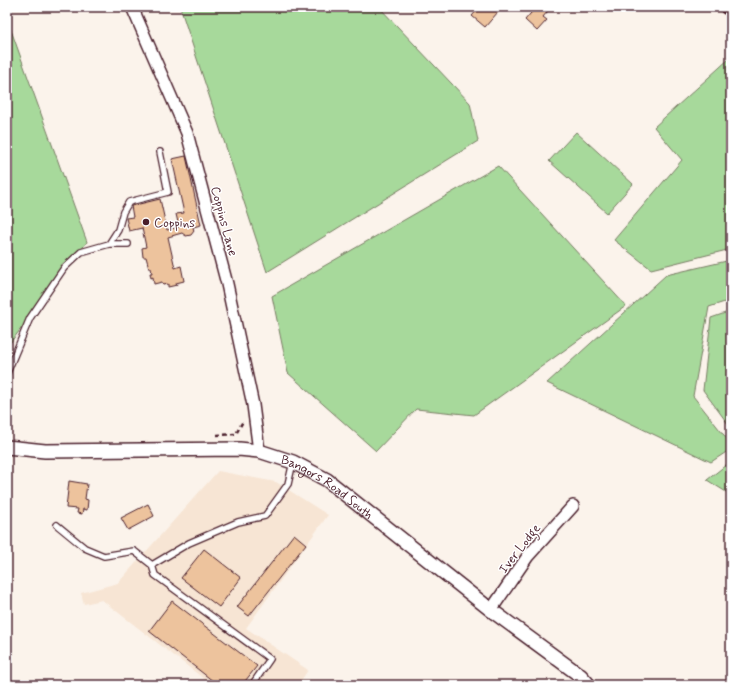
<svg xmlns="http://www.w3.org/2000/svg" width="738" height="692" font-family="Mynerve,sans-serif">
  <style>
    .built { fill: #f7e5d4 }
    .green { fill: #a7d99b; stroke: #787c63 }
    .building { fill: #edc39d; stroke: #4a1f2b }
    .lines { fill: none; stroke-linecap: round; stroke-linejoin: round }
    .service-casing { stroke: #4a1f2b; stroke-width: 8 }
    .minor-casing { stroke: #4a1f2b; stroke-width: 14 }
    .tertiary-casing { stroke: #4a1f2b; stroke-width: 16 }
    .path { stroke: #4a1f2b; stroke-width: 2.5; stroke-dasharray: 4 3; stroke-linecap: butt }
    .service { stroke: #fff; stroke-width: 5.5 }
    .minor { stroke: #fff; stroke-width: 11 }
    .tertiary { stroke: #fff; stroke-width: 13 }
    .poi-dot { fill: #4a1f2b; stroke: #fff; stroke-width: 1.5 }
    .labels { text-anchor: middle; stroke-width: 3; stroke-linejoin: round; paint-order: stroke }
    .street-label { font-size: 13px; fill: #4a1f2b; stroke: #fff }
    .poi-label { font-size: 13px; fill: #4a1f2b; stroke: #fff; text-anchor: start }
  </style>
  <rect width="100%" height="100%" fill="#fbf3eb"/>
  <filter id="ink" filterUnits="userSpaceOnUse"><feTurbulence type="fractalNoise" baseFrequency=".025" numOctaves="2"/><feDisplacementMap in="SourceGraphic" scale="8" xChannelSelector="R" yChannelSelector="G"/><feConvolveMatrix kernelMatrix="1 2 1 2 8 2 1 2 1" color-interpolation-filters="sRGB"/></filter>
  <g filter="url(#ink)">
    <!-- built -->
    <path class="built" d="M218,471L276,482L328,515L246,628L308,670L298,685H212L102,600L84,604L81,593L118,583Z"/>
    <!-- green -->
    <path class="green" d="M180,7H379L470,103L478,141L267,272Z
      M7,19L87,242L7,347Z
      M730,58L731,249L651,269L614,240L682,160L654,127Z
      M576,132L633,184L607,213L549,161Z
      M498,166L626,306L474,415L416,409L376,451L288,373L272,296Z
      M731,260V300L709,307L693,396L731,444V449L711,462L547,383L666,275Z
      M731,311V428L703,390L711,318Z
      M731,461V495L707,480Z"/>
    <!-- building -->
    <path class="building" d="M475,7H495L493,8L498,12L485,27L472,16L478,9Z
      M536,7H551L543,17L547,20L537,31L525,20Z
      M186,156L201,225L193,227L194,231L191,235L186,236L182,233L168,237L175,268L181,266L184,281L176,283L177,285L168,287V284L163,285L162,282L154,284L153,277L151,278L150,273H152L151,268H149L146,257H143L142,248L146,247L142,228L129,231L126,218L133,217L131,206L160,199L167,230L179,227L176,214L184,213L172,159Z
      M69,481L87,484L85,499L88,500L87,510L83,509L82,514L77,513L78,509L66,508Z
      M148,504L154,516L128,530L121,518Z
      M294,534L306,544L249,616L237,607Z
      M204,549L241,578L219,607L181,578Z
      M172,601L257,666L242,685H218L149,631Z"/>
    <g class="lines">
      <!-- service casing -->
      <g class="service-casing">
        <path id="service" d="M109,244L118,230L123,212L129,202L168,192L160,152
          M7,373L30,318L64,268L81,252L109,244H128
          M57,525L85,548L104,556L134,551L152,565L189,543L238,522L265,516L288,484L293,462
          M152,565L155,575L270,659L252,685"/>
      </g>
      <!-- minor casing -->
      <g class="minor-casing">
        <path id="minor" d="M132,7L187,133L227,284L253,405L259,451
          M491,610L528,556L573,506"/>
      </g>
      <!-- tertiary casing -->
      <g class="tertiary-casing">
        <g id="tertiary">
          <path id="s1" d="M7,447L45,451L239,449L259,451L293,462L327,480L491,610L581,676L589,685"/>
        </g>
      </g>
      <!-- path -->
      <path class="path" d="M716,7L731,19
        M217,435L236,434L243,421"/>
      <!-- service -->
      <use href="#service" class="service"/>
      <!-- minor -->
      <use href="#minor" class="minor"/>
      <!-- tertiary -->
      <use href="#tertiary" class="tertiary"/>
    </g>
  </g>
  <!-- markers -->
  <circle class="poi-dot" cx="146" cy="222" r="4"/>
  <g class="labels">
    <!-- street labels -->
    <g class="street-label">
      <text transform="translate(225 221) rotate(75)" y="5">Coppins Lane</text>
      <text dy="5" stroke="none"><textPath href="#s1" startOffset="330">Bangors Road South</textPath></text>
      <text transform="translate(519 548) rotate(-52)" y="5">Iver Lodge</text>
    </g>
    <!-- poi labels -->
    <g class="poi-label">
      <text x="154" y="227">Coppins</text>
    </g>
  </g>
  <!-- margin -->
  <rect width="738" height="692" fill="none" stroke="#fff" stroke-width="24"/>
  <rect x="12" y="12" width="714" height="668" fill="none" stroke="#4a1f2b" stroke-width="1.5" filter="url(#ink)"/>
</svg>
